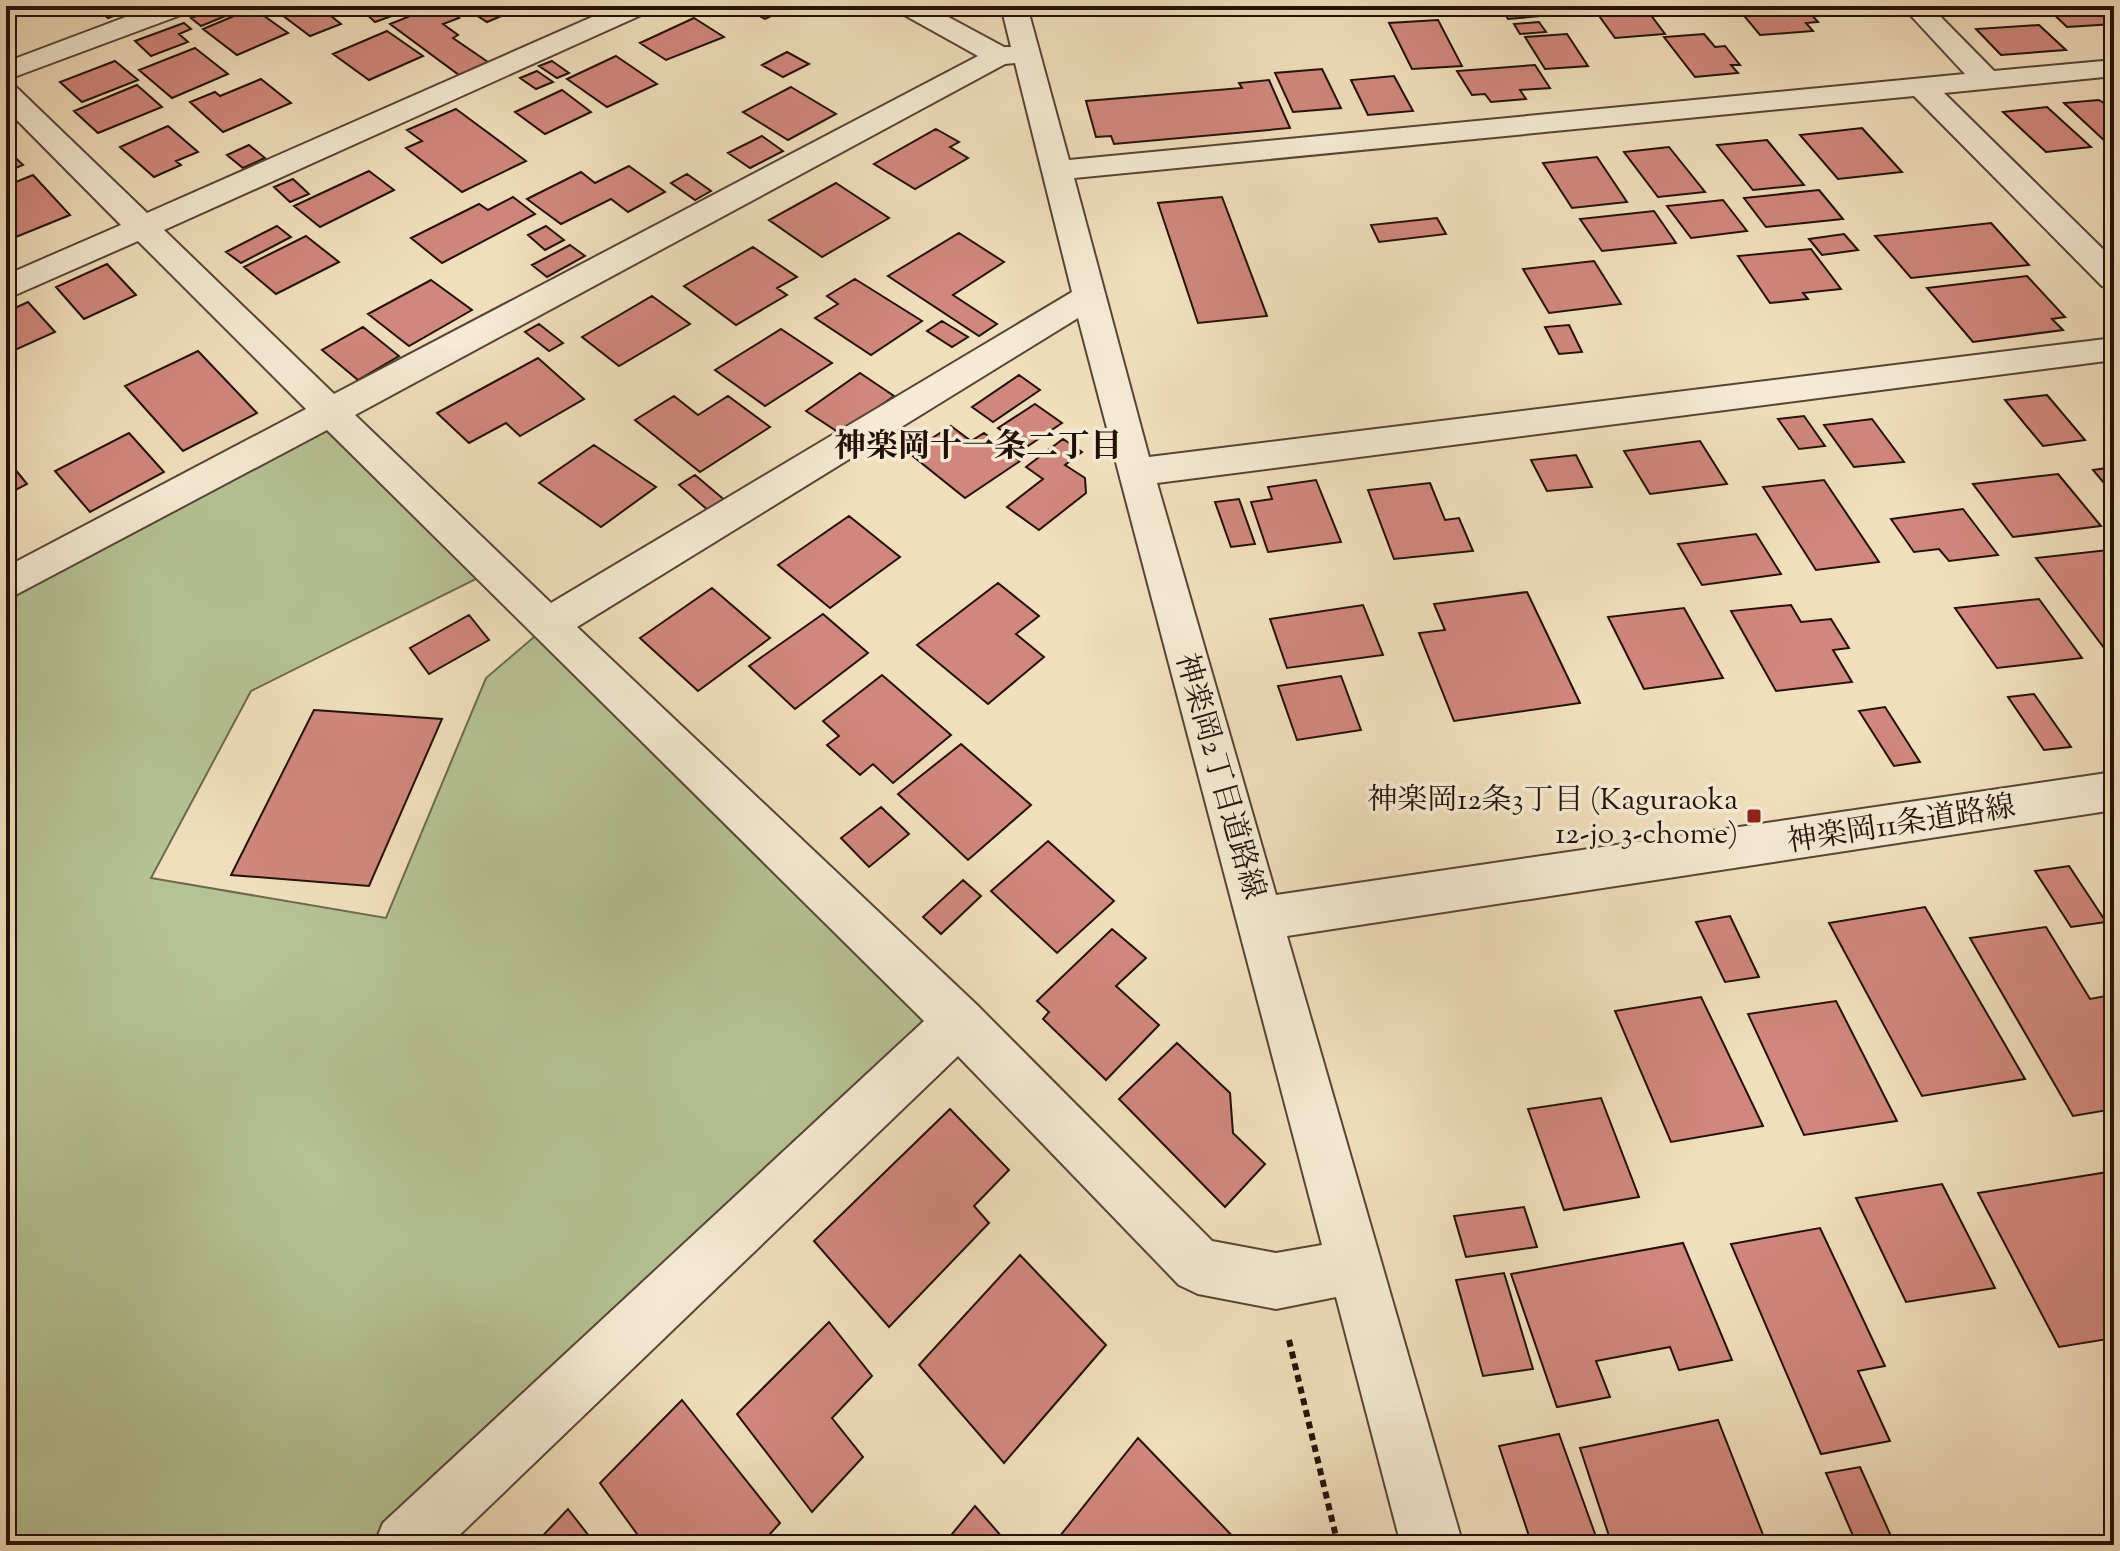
<svg xmlns="http://www.w3.org/2000/svg" width="2120" height="1551" font-family="'Sorts Mill Goudy','Noto Serif JP',serif">
  <style>
    .green { fill: #b5c294; stroke: #6c6a4d; stroke-width: 2 }
    .building { fill: #d0877d; stroke: #241106; stroke-width: 2 }
    .lines { fill: none; stroke-linecap: round; stroke-linejoin: round }
    .minor-casing { stroke: #574434; stroke-width: 4 }
    .path { stroke: #241106; stroke-width: 6; stroke-dasharray: 7 5; stroke-linecap: butt }
    .minor { fill: #f5ead3; fill-rule: evenodd }
    .poi-dot { fill: #8f2418; stroke: #f5ead3; stroke-width: 3 }
    .labels { text-anchor: middle; stroke-width: 7; stroke-linejoin: round; paint-order: stroke }
    .street-label { font-size: 30px; fill: #241106; stroke: #f5ead3 }
    .poi-label { font-size: 30px; fill: #241106; stroke: #f5ead3; text-anchor: end }
    .neighbourhood-label { font-size: 32px; font-weight: bold; fill: #241106; stroke: #f5ead3 }
  </style>
  <rect width="100%" height="100%" fill="#f0debc"/>
  <filter id="stains"><feTurbulence type="fractalNoise" baseFrequency=".0025" numOctaves="4"/><feColorMatrix values="0 0 0 0 .2 0 0 0 0 .09 0 0 0 0 .02 0 0 0 .5 -.17"/></filter>
  <radialGradient id="worn" r=".72"><stop offset=".6" stop-color="#630" stop-opacity="0"/><stop offset="1" stop-color="#630" stop-opacity=".3"/></radialGradient>
  <!-- green -->
  <path class="green" d="M333,413L492,571L251,691L151,878L386,918L486,678L548,625L959,1022L405,1545H6V585Z"/>
  <!-- building -->
  <path class="building" d="M94,6H129L132,9L108,18Z
    M223,6L233,13L201,26L191,18Z
    M292,6H341L346,10L331,16L341,24L310,36L278,12Z
    M380,6L392,16L375,22L363,11Z
    M435,6H442L459,18L443,24L458,35L453,38L488,62L459,75L390,24Z
    M462,6H525L487,22Z
    M741,6H792L765,19Z
    M1054,6H1141L1056,13Z
    M1500,6H1570V7H1559L1564,14L1508,19Z
    M1592,6H1644L1665,34L1615,38Z
    M1736,6H1804L1818,22L1806,23L1813,31L1760,35Z
    M1970,6H2020L2022,8L1975,11Z
    M2045,6H2114V24L2067,27Z
    M253,8L288,33L237,55L203,29Z
    M694,18L724,37L666,60L640,43Z
    M1438,20L1462,66L1412,69L1389,23Z
    M1539,22L1546,32L1520,34L1514,24Z
    M184,23L191,29L179,34L188,42L151,56L135,41Z
    M2039,25L2066,50L2001,55L1976,29Z
    M387,31L423,56L369,80L333,54Z
    M1567,34L1588,66L1545,69L1525,37Z
    M1704,34L1715,47L1725,46L1740,65H1731L1738,73L1695,77L1664,37Z
    M195,48L228,74L172,98L139,70Z
    M787,52L809,64L783,77L762,65Z
    M616,56L657,84L607,107L567,79Z
    M115,61L138,80L82,102L60,82Z
    M552,61L569,73L557,78L539,66Z
    M1535,65L1550,88L1520,90L1526,99L1491,102L1485,94L1472,95L1457,71Z
    M1322,69L1341,108L1293,112L1275,73Z
    M537,71L553,82L536,89L520,78Z
    M1394,76L1413,111L1368,115L1351,80Z
    M261,79L291,103L223,132L190,102L215,92L220,96Z
    M1269,80L1290,128L1114,144L1111,136L1096,137L1086,101L1242,88L1239,83Z
    M137,85L162,107L98,133L74,111Z
    M791,87L836,114L788,140L743,112Z
    M562,90L591,112L545,134L515,112Z
    M2099,100L2114,109V143H2107L2064,103Z
    M2047,107L2091,147L2046,152L2003,112Z
    M456,109L526,161L462,192L406,148L422,141L407,130Z
    M168,126L198,152L176,161L181,165L154,177L120,147Z
    M1862,128L1902,172L1838,179L1800,135Z
    M936,129L959,142L950,147L968,158L915,189L874,164Z
    M762,136L783,151L750,168L728,153Z
    M1767,140L1804,185L1753,190L1717,145Z
    M249,145L265,158L243,168L227,155Z
    M1669,147L1705,192L1658,197L1624,152Z
    M6,150H7L23,165L6,172Z
    M1597,157L1627,202L1572,208L1543,163Z
    M629,166L665,192L628,212L611,199L561,224L527,199L581,172L595,183Z
    M369,171L394,190L320,227L294,206Z
    M687,174L711,191L695,200L671,183Z
    M33,175L70,215L6,241V186Z
    M293,179L309,194L290,202L274,187Z
    M836,183L889,218L822,257L769,220Z
    M1819,190L1843,219L1766,227L1744,198Z
    M513,197L535,214L442,263L411,238L479,204L488,210Z
    M1222,197L1267,316L1198,323L1158,203Z
    M1723,200L1747,231L1691,238L1667,206Z
    M1654,211L1676,243L1602,251L1580,219Z
    M1437,218L1446,234L1379,242L1371,225Z
    M1991,223L2029,265L1911,278L1875,236Z
    M277,226L291,237L241,263L226,252Z
    M546,226L564,240L545,250L528,235Z
    M959,233L1004,262L953,295L997,324L979,336L888,276Z
    M1844,234L1858,250L1822,255L1809,239Z
    M306,236L339,262L276,294L244,267Z
    M570,245L585,256L547,277L532,265Z
    M753,247L797,277L777,288L787,295L736,325L684,286Z
    M1811,249L1841,289L1803,293L1808,299L1770,303L1738,256Z
    M1594,261L1621,304L1549,313L1523,269Z
    M107,264L136,295L84,319L56,287Z
    M2027,276L2065,317L2052,319L2063,330L1973,342L1927,288Z
    M855,279L922,321L871,355L815,318L838,304L827,296Z
    M431,280L472,310L409,346L368,314Z
    M652,296L690,324L619,366L582,337Z
    M28,302L55,332L6,354V312Z
    M942,321L968,337L952,347L927,331Z
    M539,324L563,343L549,351L525,332Z
    M1569,325L1582,352L1559,354L1545,327Z
    M363,327L399,356L358,380L322,350Z
    M781,329L832,363L765,406L715,370Z
    M198,351L257,413L183,451L125,386Z
    M538,358L584,399L520,436L506,423L469,443L437,413Z
    M860,373L894,396L841,434L806,411Z
    M1019,375L1040,390L993,422L972,407Z
    M2047,395L2085,440L2043,446L2005,400Z
    M674,396L698,415L728,396L770,427L700,472L635,420Z
    M1035,404L1062,423L1025,448L998,428Z
    M1804,416L1825,446L1799,449L1778,419Z
    M1872,419L1904,462L1854,467L1824,425Z
    M951,426L971,441L984,433L1020,461L965,498L909,453Z
    M129,433L164,472L90,512L55,471Z
    M1063,439L1082,452L1065,465L1085,478L1086,493L1039,530L1007,507L1043,479L1026,467Z
    M1700,441L1727,484L1650,494L1624,451Z
    M594,445L656,487L601,527L539,483Z
    M1576,455L1592,487L1547,491L1531,460Z
    M6,458L27,484L6,495Z
    M2114,467V495L2093,470Z
    M2058,474L2101,526L2013,537L1973,484Z
    M695,475L727,502L710,512L679,485Z
    M1316,480L1341,542L1268,552L1251,502L1272,499L1268,487Z
    M1824,480L1879,562L1816,570L1763,487Z
    M1430,483L1445,520L1459,518L1473,551L1394,559L1368,490Z
    M1239,499L1255,544L1231,547L1215,502Z
    M1963,509L1998,555L1949,561L1939,549L1914,552L1891,519Z
    M849,516L900,557L830,608L778,565Z
    M1756,534L1781,574L1702,585L1678,544Z
    M2108,550L2114,558V661L2036,558Z
    M998,583L1039,616L1016,634L1044,657L988,704L917,645Z
    M712,588L770,638L698,691L640,638Z
    M1527,592L1580,703L1454,721L1419,633L1445,630L1434,604Z
    M2039,599L2082,658L1997,668L1955,608Z
    M1363,605L1383,655L1287,668L1270,619Z
    M1791,605L1801,622L1831,619L1849,648L1833,650L1852,682L1776,691L1731,611Z
    M1684,608L1723,678L1644,689L1608,617Z
    M823,614L868,653L795,709L749,666Z
    M469,615L489,640L429,674L410,648Z
    M882,675L951,735L893,783L873,764L860,775L827,745L839,736L823,721Z
    M1341,676L1361,730L1297,740L1278,686Z
    M2034,694L2071,747L2044,750L2008,697Z
    M1885,707L1920,762L1894,766L1859,711Z
    M314,710L442,719L369,886L231,875Z
    M961,744L1031,805L968,860L898,794Z
    M881,807L909,834L869,867L841,838Z
    M1048,841L1114,901L1057,953L991,891Z
    M2069,866L2106,922L2071,927L2035,871Z
    M963,880L981,896L941,934L923,917Z
    M1925,907L2025,1079L1922,1096L1829,923Z
    M1730,916L1759,977L1725,982L1696,922Z
    M2046,927L2090,999L2111,995L2114,1000V1109L2073,1116L1970,938Z
    M1112,929L1146,958L1116,986L1159,1025L1106,1080L1043,1019L1049,1012L1037,1001Z
    M1701,997L1763,1126L1671,1142L1615,1011Z
    M1836,1001L1897,1121L1804,1135L1748,1014Z
    M1177,1043L1230,1093L1233,1133L1265,1164L1225,1207L1119,1099Z
    M1601,1098L1639,1197L1564,1210L1528,1109Z
    M950,1109L1009,1170L974,1206L989,1223L889,1327L814,1241Z
    M2114,1171V1338L2059,1347L1978,1193Z
    M1942,1184L1995,1288L1906,1302L1856,1198Z
    M1524,1207L1537,1247L1466,1257L1454,1216Z
    M1820,1228L1885,1366L1858,1371L1890,1441L1821,1454L1731,1244Z
    M1683,1243L1732,1360L1679,1370L1670,1347L1596,1361L1610,1397L1557,1407L1511,1274Z
    M1020,1255L1106,1345L1004,1463L919,1365Z
    M1504,1273L1533,1369L1483,1376L1456,1280Z
    M829,1322L872,1376L832,1418L863,1457L812,1512L737,1414Z
    M682,1400L780,1523L760,1545H645L600,1483Z
    M1718,1420L1767,1545H1612L1580,1448Z
    M1559,1434L1599,1545H1532L1499,1446Z
    M1138,1438L1241,1545H1069L1060,1536Z
    M1860,1467L1895,1545H1857L1826,1473Z
    M975,1506L1009,1545H943Z
    M568,1509L596,1545H534Z"/>
  <g class="lines">
    <!-- minor casing -->
    <g class="minor-casing">
      <path id="minor" d="M155,6H193L189,12L6,80V62Z
        M617,6H652L648,12L164,230L334,394L978,56L899,12L895,6H928L1004,47H1011L1001,6H1027L1069,160L1965,74L1902,6H1930L1994,71L2114,60V76L1944,93L2114,260V289L2102,286L1914,96L1074,178L1149,457L2114,338V360L1157,483L1276,895L2114,772V810L1287,936L1463,1545H1401L1336,1297L1276,1309L1198,1294L1179,1285L958,1056L449,1545H374L383,1523L924,1021L327,430L6,600V567L306,409L138,241L6,299V275L121,225L6,109V84L16,87L147,213ZM1015,63L1072,292L551,603L355,415L1005,64ZM1078,318L1322,1245L1276,1253L1212,1241L977,1005L577,627Z"/>
    </g>
    <!-- path -->
    <path class="path" d="M1289,1340L1338,1545"/>
    <!-- minor -->
    <use href="#minor" class="minor"/>
  </g>
  <!-- markers -->
  <rect class="poi-dot" x="1746" y="808" width="16" height="16" rx="4"/>
  <g class="labels">
    <!-- street labels -->
    <g class="street-label">
      <text transform="translate(1221 776) rotate(74)" y="10">神楽岡2丁目道路線</text>
      <text transform="translate(1901 823) rotate(-9)" y="10">神楽岡11条道路線</text>
    </g>
    <!-- poi labels -->
    <g class="poi-label">
      <text x="1738" y="809">神楽岡12条3丁目 (Kaguraoka<tspan x="1738" dy="34">12-jo 3-chome)</tspan></text>
    </g>
    <!-- neighbourhood labels -->
    <g class="neighbourhood-label">
      <text x="978" y="456">神楽岡十一条二丁目</text>
    </g>
  </g>
  <!-- margin -->
  <rect width="2120" height="1551" fill="none" stroke="#f0debc" stroke-width="32"/>
  <rect x="8" y="8" width="2104" height="1535" fill="none" stroke="#241106" stroke-width="4"/>
  <rect x="16" y="16" width="2088" height="1519" fill="none" stroke="#241106" stroke-width="2"/>
  <rect width="100%" height="100%" filter="url(#stains)"/>
  <rect width="100%" height="100%" fill="url(#worn)"/>
</svg>
